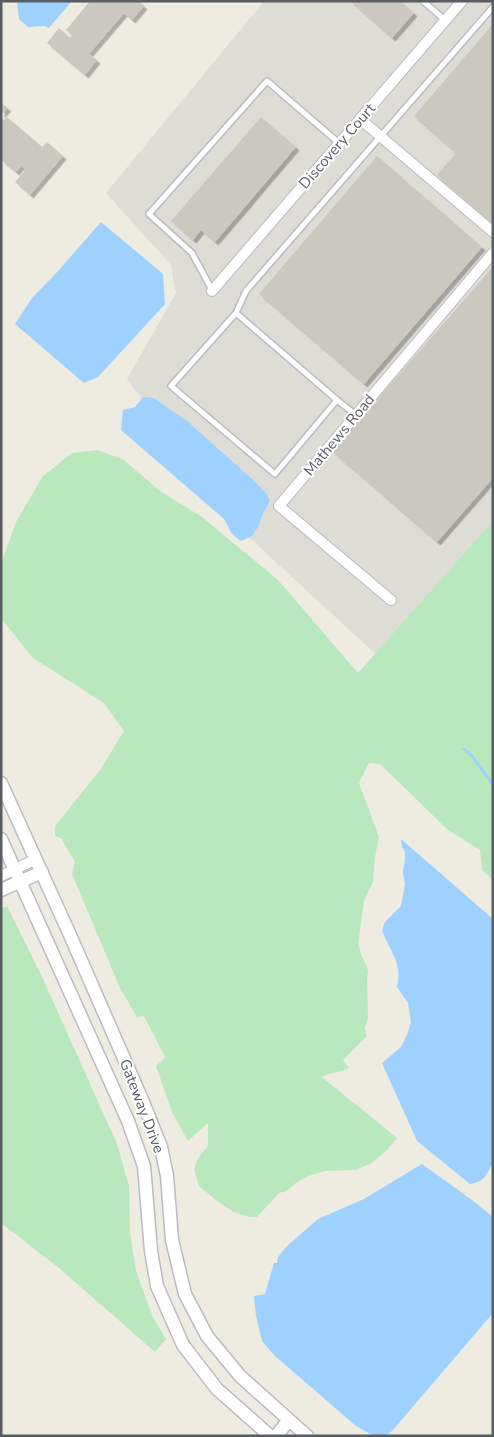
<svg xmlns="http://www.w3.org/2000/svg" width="494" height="1437" font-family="'Nunito Sans',sans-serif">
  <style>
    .industrial { fill: #deddd5 }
    .green { fill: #bae8bd }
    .water { fill: #9fd1ff }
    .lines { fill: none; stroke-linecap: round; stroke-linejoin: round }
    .stream { stroke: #9fd1ff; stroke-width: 3 }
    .building { fill: #cbc8c0; filter: url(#shadow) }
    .service-casing { stroke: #b9bbc1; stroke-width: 8 }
    .minor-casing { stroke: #b9bbc1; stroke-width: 12 }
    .tertiary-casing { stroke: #b9bbc1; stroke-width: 15 }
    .service { stroke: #fff; stroke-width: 5 }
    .minor { stroke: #fff; stroke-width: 10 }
    .tertiary { stroke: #fff; stroke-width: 12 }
    .labels { text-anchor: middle; stroke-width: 4; stroke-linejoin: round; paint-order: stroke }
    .street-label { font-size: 15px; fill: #595d63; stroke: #fff }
  </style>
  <defs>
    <filter id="shadow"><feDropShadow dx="3.5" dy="3.5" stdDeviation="0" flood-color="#0004"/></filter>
  </defs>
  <rect width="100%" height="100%" fill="#eeebe1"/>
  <!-- industrial -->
  <path class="industrial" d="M264,1H493V528L382,660L241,530L127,379L176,293L171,265L106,193Z"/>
  <!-- green -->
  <path class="green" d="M98,450L124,460L160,491L202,517L278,580L358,673L493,521V880L482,870L480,850L448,830L380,764L369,763L359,783L379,837L375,857L373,882L364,900L358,946C361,950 360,953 362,957C366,965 370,969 367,977L368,1017L365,1028L367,1036L343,1060L349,1068C340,1073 331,1072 322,1077L397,1138L387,1150L370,1164L355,1170L325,1171L308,1176L297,1182L286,1191L279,1193L257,1217H249L234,1212L217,1201L199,1186L194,1169L198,1158L208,1146V1123L188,1141L172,1112L156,1066L165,1057L144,1016L137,1017L120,988L72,874L75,862L61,838L55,836V826L100,770L124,731L104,703L33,658L1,618V564L16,522L43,476L72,453Z
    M7,906L43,979L117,1144L129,1186L130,1233L136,1271L152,1315L166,1339L155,1352L59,1268L1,1223V909Z"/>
  <!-- water -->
  <path class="water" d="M17,1H72L49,28L45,26L28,27L19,19Z
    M101,222L163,274L165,304L98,377L84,383L15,324L32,298L59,270Z
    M143,397L154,398L187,421L251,478L266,493L270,501L263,513L258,527L252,536L241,541L232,534L224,519L121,430L123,410L135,407Z
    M401,839L493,919V1163C485,1175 487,1181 470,1184L417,1141L382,1063L401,1047L407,1035L411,1022L408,1003L397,987C403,963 390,952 382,930L385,922L401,906L405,885L403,872L405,859V852L402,846Z
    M422,1164L472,1200L493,1217V1313L392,1431L385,1436H374L356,1426L275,1356L262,1341L256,1316L254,1296L265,1294L274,1263H277L278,1257L286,1247L318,1219L364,1199Z"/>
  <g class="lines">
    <!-- stream -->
    <path class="stream" d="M464,749L473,757L493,785"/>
  </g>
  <!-- building -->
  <path class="building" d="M90,1H139L144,6L132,20L124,13L89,54L97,60L85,75L47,43L59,28L70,38L72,35L66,30Z
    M350,1H400L414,13L392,38Z
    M493,24V223L437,175L456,153L414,116Z
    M1,103L8,108L1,115Z
    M1,117L4,120L7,117L41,146L39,148L40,149L47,142L63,156L30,195L15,182L26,169L21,166L16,172L1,160Z
    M261,117L296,147L215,242L201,230L193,240L171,221Z
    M377,156L482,247L364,384L259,294Z
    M493,267V478L437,542L332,451Z"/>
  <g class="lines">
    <!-- service casing -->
    <g class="service-casing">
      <path id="service" d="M423,1L445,20
        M212,290L192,253L149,214L267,81L339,143
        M236,313L337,400L275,474L171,386L236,313L246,291L493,7
        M337,400L356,415"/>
    </g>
    <!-- minor casing -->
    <g class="minor-casing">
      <path id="minor" d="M360,119L493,232
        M212,291L462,1
        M391,600L279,506L493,253
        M1,876L36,859"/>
    </g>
    <!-- tertiary casing -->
    <g class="tertiary-casing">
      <path id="tertiary" d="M1,783L70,935L143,1102L161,1147L167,1176L172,1240L185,1294L207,1336L240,1376L307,1436
        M1,839L128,1121L144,1166L151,1251L157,1286L183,1345L217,1389L270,1436
        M1,890L42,872
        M276,1436L289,1420"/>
    </g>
    <!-- service -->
    <use href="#service" class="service"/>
    <!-- minor -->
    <use href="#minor" class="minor"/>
    <!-- tertiary -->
    <use href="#tertiary" class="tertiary"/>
  </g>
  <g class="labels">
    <!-- street labels -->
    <g class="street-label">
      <text transform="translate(337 146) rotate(-49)" y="5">Discovery Court</text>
      <text transform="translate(339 435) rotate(-50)" y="5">Mathews Road</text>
      <text transform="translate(142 1106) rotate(69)" y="5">Gateway Drive</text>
    </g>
  </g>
  <!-- border -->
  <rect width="494" height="1437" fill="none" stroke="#595d63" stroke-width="5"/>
</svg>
